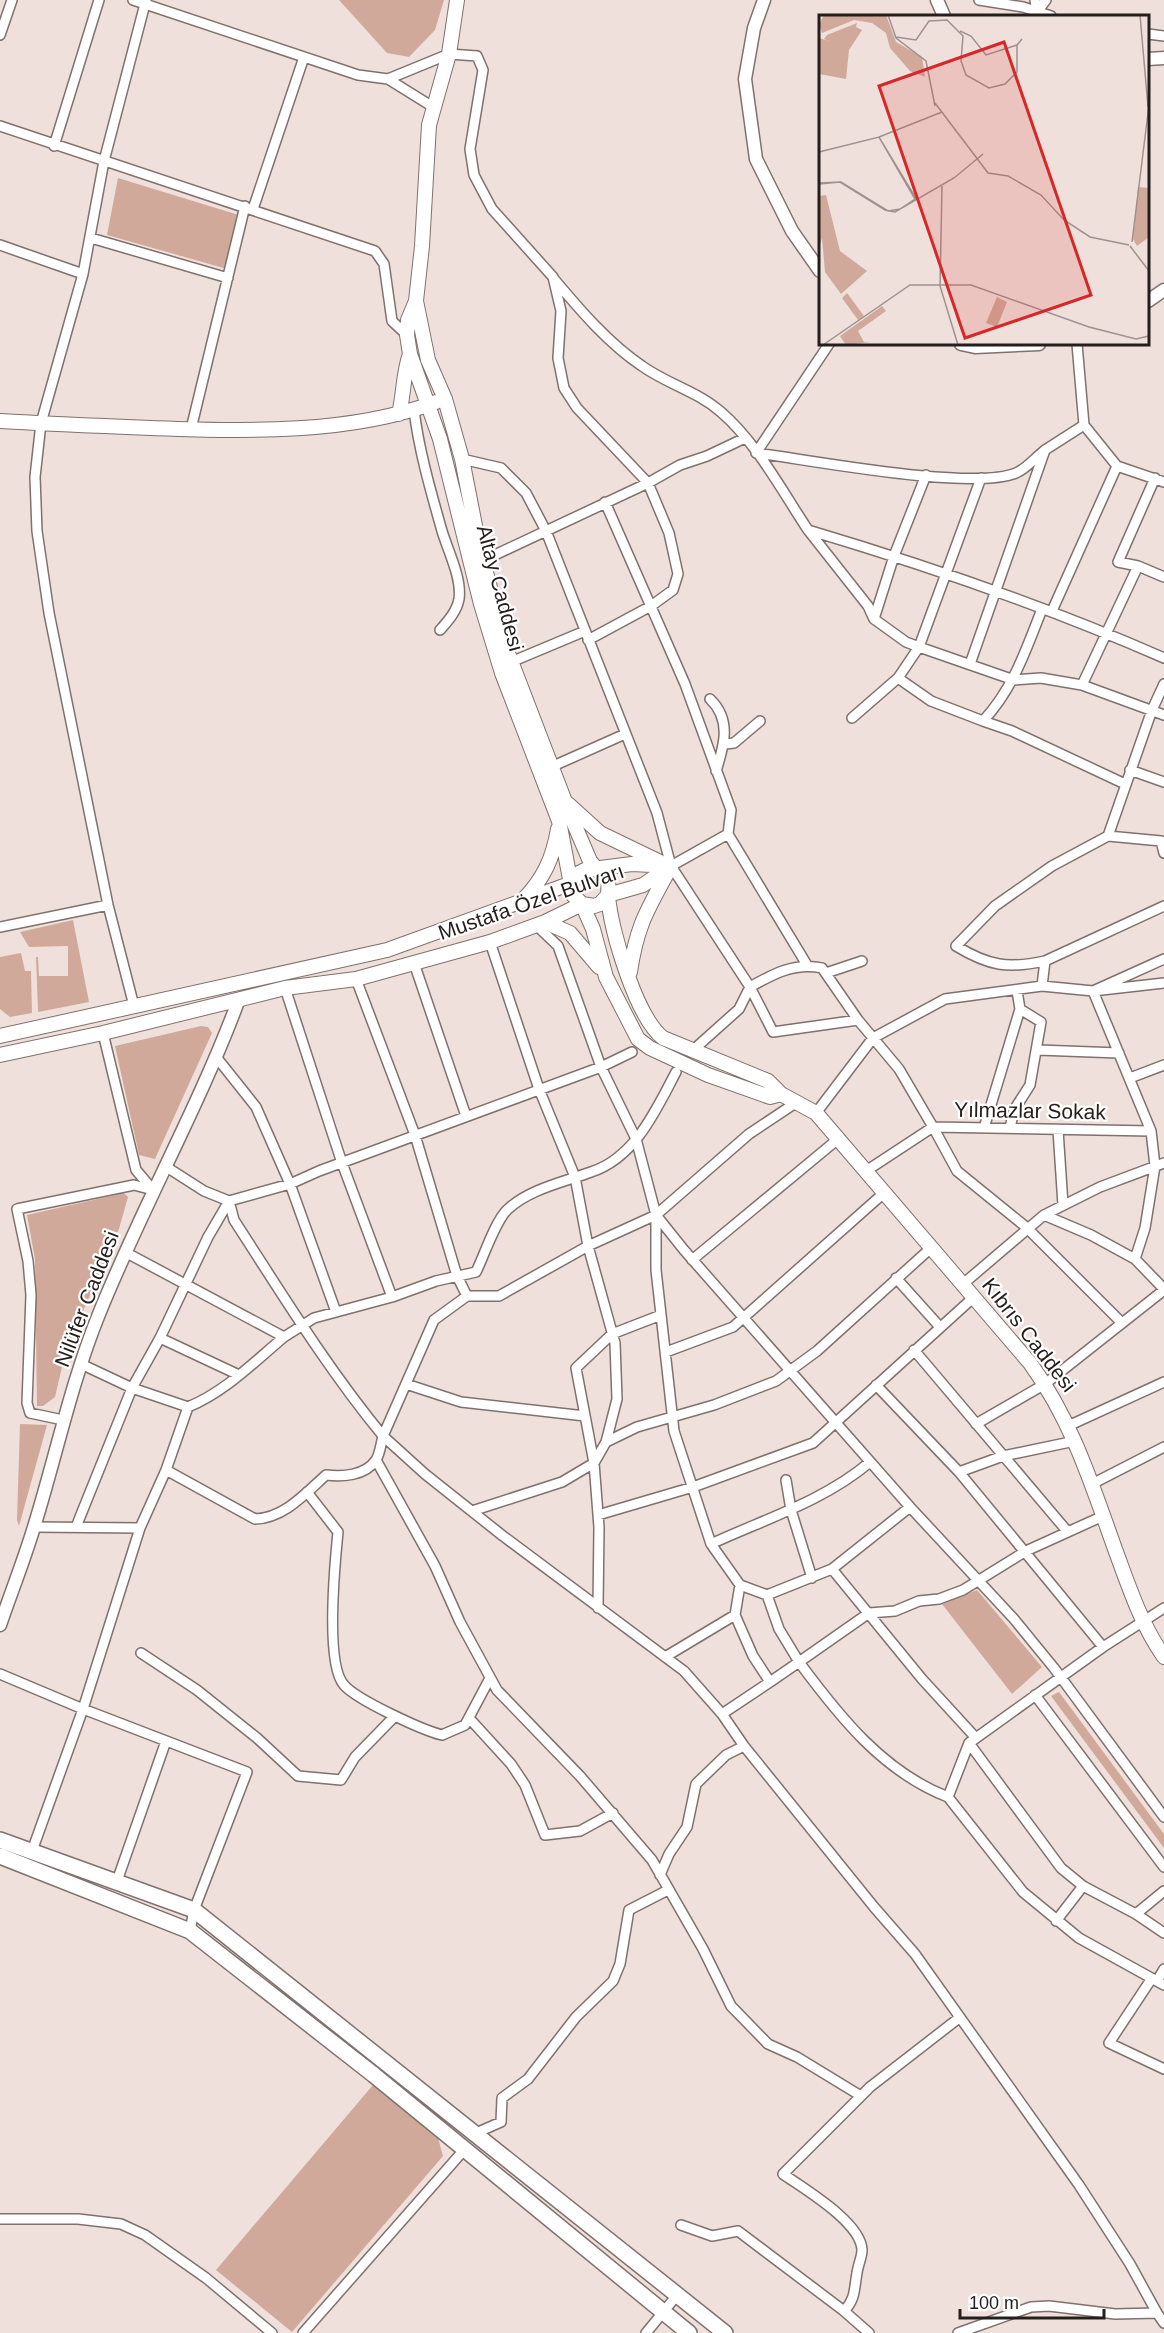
<svg xmlns="http://www.w3.org/2000/svg" width="1164" height="2333" font-family="Arial,sans-serif">
  <style>
    .green { fill: #d1a99a }
    .lines { fill: none; stroke-linecap: round; stroke-linejoin: round }
    .minor-casing { stroke: #7f716d; stroke-width: 12 }
    .tertiary-casing { stroke: #7f716d; stroke-width: 15 }
    .secondary-casing { stroke: #7f716d; stroke-width: 16 }
    .primary-casing { stroke: #7f716d; stroke-width: 18 }
    .minor { stroke: #fff; stroke-width: 9 }
    .tertiary { stroke: #fff; stroke-width: 12 }
    .secondary { stroke: #fff; stroke-width: 14 }
    .primary { stroke: #fff; stroke-width: 15 }
    .labels { text-anchor: middle; stroke-width: 4.5; stroke-linejoin: round; paint-order: stroke }
    .street-label { font-size: 21px; fill: #241e1c; stroke: #fff }
    .inset-road { fill: none; stroke: #9e928f; stroke-width: 1.5 }
    .view { fill: #d62828; fill-opacity: 0.15; stroke: #d62828; stroke-width: 3 }
    .inset-edge { fill: none; stroke: #241e1c; stroke-width: 3 }
  </style>
  <rect width="100%" height="100%" fill="#efe0db"/>
  <!-- green -->
  <path class="green" d="M339,0H444L435,30L409,57L387,53Z
    M118,178L242,216L227,269L107,235Z
    M73,920L89,1002L38,1012L36,957H38L39,976H68V946L29,947L20,932Z
    M21,953L25,971H31L32,1013L10,1017L0,1009V957Z
    M201,1026L208,1027L212,1033L155,1159L139,1155L115,1046Z
    M124,1193L128,1197L119,1229L66,1350L55,1397L43,1406H37L35,1259L27,1215Z
    M20,1424L47,1425L19,1526L17,1520Z
    M977,1590L1042,1667L1012,1694L942,1604Z
    M1059,1692L1164,1834V1848L1051,1696Z
    M373,2085L438,2138L443,2156L292,2332L216,2270Z"/>
  <g class="lines">
    <!-- minor casing -->
    <g class="minor-casing">
      <path id="minor" d="M133,0L358,75L388,79L433,107
        M979,0L1023,7L1051,16
        M1035,0L1037,12L1046,0
        M1148,34L1164,36
        M0,35L12,0
        M388,79L449,54L477,56L483,70L470,149L474,175L492,209L553,277L561,311L558,358L564,388L577,408L648,483L669,533L678,574L673,590L651,606L588,640
        M0,126L375,251L384,264L392,321L407,335
        M54,146L99,0
        M253,209L304,57
        M91,238L228,278
        M0,245L83,274L104,161L146,0
        M83,274L41,423L35,477L37,531L49,613L108,905L134,1006
        M554,279C580,310 608,343 642,366C667,384 697,391 721,412C757,443 782,491 808,530
        M829,344L756,453C811,460 971,491 1016,473C1026,469 1036,457 1045,450
        M1077,344L1084,425L1117,466L1164,482
        M414,410C419,451 431,492 442,531C448,551 462,578 459,599C457,611 448,621 440,630
        M191,429L245,206
        M462,459L501,468L526,493L546,531L657,813L671,866L750,987C773,974 795,962 822,968L858,1020
        M981,478L919,647L898,678L931,701L983,721C1013,689 1026,650 1042,609
        M605,502L685,684L731,810L728,834L671,866
        M482,561L648,483L680,465L707,456L745,438
        M1138,566L1118,562L1155,478
        M1164,577L1138,566L1082,685L1164,715
        M1052,611L1117,466
        M874,619L894,556L926,475
        M511,662L585,631
        M970,664L1045,450L1084,425
        M1082,685L1041,678L1014,680L919,647L906,642L874,619L868,606L808,530C929,566 1048,607 1164,658
        M710,699C732,720 724,746 716,771
        M852,718L898,678
        M983,721L1012,731L1125,784
        M725,744L734,743L760,721
        M551,767L625,734
        M1130,770L1164,782
        M728,834L807,965
        M1108,836L1152,710L1164,684
        M1164,906L1045,961L1042,986L1093,991L1164,959
        M536,925L558,946L601,1067L636,1139L656,1215
        M0,927L108,905
        M490,942L539,1089L575,1177L588,1246L615,1343L617,1399L606,1442
        M1045,961C1008,969 989,966 956,946L995,906L1052,866L1108,836L1161,841L1164,853
        M414,963L466,1116
        M826,973L862,961
        M356,979L415,1135L457,1276L467,1296H499L588,1246L656,1215L749,1134L797,1102
        M285,988L342,1163L392,1297
        M1038,1050L1119,1053
        M692,1051L739,1009L750,987L773,1032L858,1020L899,1069L933,1127L1151,1131L1093,991L1164,983
        M217,1058L256,1107L290,1184L336,1312
        M1130,1078L1164,1065
        M816,1113L873,1038L945,999L1042,986
        M984,1128L1020,1009L1017,991
        M1010,1128L1014,1110L1030,1085L1041,1022L1020,1009
        M1058,1130L1063,1205
        M1151,1131L1155,1166L1145,1228L1135,1259L1164,1289
        M866,1171L933,1127L957,1171L1026,1227L1122,1323
        M1044,1215L1091,1235L1135,1259
        M125,1252L284,1337L314,1318L392,1297L436,1281L476,1272C484,1256 495,1222 507,1210C529,1189 564,1182 591,1172C635,1158 656,1110 676,1072
        M692,1260L838,1139
        M896,1278L940,1327
        M963,1284L1044,1215L1100,1187L1164,1163
        M467,1296L434,1320L383,1436L425,1474L503,1536L684,1671L722,1714L744,1746
        M661,1315L612,1334L576,1368L594,1463L606,1442L637,1427L714,1405L776,1381L817,1351L932,1247
        M160,1338L239,1375
        M914,1350L1067,1531
        M666,1352L733,1327L885,1192
        M81,1364L132,1388L188,1407
        M406,1384L461,1402L585,1416
        M876,1385L959,1472L1003,1456L1075,1441
        M63,1420L30,1413L27,1403L31,1295L28,1261L17,1209L134,1185L153,1190L136,1170L103,1033
        M976,1424L1045,1384L1164,1290
        M1068,1426L1164,1382
        M376,1460L435,1566L460,1622L497,1690L580,1776L652,1860L703,1949L731,2006L768,2044L797,2057L861,2096
        M166,1470L255,1519C284,1518 305,1494 326,1475C342,1477 365,1476 376,1460C380,1454 381,1443 383,1436C327,1368 282,1294 234,1220L229,1201L290,1184L319,1171L601,1067L632,1052
        M959,1472L1103,1647
        M786,1480L791,1510L812,1578
        M1092,1484L1164,1447
        M307,1492L338,1532C335,1562 325,1664 344,1685C357,1700 422,1730 442,1735L465,1725L490,1678
        M472,1511L562,1482L594,1463L599,1527L598,1608
        M598,1515L693,1487L813,1443L974,1297
        M34,1527L140,1528L166,1470L188,1407C225,1392 254,1362 284,1337
        M76,1527L132,1388L160,1338L208,1237L229,1201L204,1191L165,1166
        M711,1544C765,1519 824,1501 870,1462
        M832,1569L922,1679L976,1738
        M740,1585L711,1544L674,1431L656,1270V1215L684,1250L910,1507
        M1164,1608L1103,1647L969,1743L948,1797L1023,1892L1079,1938L1164,1985
        M735,1615L753,1656L770,1682L799,1662L779,1629L767,1595
        M141,1653L197,1690L257,1738L298,1776L341,1780L355,1757L395,1716
        M665,1657L735,1615L740,1585L767,1595L832,1569L910,1507L1014,1619L1054,1668L1164,1817
        M0,1674L83,1709L247,1772L194,1910L190,1931
        M1035,1695L1164,1867
        M722,1714L770,1682
        M469,1718L511,1764L525,1785L545,1835L580,1831L613,1813
        M969,1743L1061,1868L1083,1886
        M948,1797C883,1772 839,1716 799,1662L869,1613L895,1611L919,1601L939,1599L963,1590L1026,1551L1103,1516
        M32,1851L83,1709L140,1528
        M660,1875L669,1854L687,1827L696,1784L726,1755L744,1746L874,1907L915,1954L1079,2185L1130,2264L1157,2313
        M117,1881L166,1741
        M1164,1891L1136,1914L1164,1933
        M1056,1921L1083,1886L1136,1914
        M1152,1978L1109,2043L1164,2069
        M1157,1981L1164,1969
        M476,2133L501,2122L502,2098L528,2079L576,2017L613,1981L620,1964L629,1910L668,1890
        M0,2219H78L121,2224L145,2235L206,2278L272,2333
        M681,2225L712,2236L738,2231L844,2311
        M303,2333L464,2150
        M646,2333L678,2294
        M869,2333L844,2311C856,2299 854,2288 857,2273C858,2265 862,2257 862,2250C861,2222 804,2189 783,2174L870,2087L959,2018
        M958,2333L1031,2307L1049,2306L1115,2314L1157,2313L1164,2323"/>
    </g>
    <!-- tertiary casing -->
    <g class="tertiary-casing">
      <path id="tertiary" d="M764,0L754,28L745,79L756,159L792,231L820,271
        M937,0L944,16
        M1148,59L1164,58
        M1148,301L1164,290
        M961,344L975,347L1039,344
        M0,1625C11,1593 24,1560 34,1527C56,1456 71,1383 99,1314C142,1207 199,1107 239,999"/>
    </g>
    <!-- secondary casing -->
    <g class="secondary-casing">
      <path id="secondary" d="M457,0L449,54L429,125L422,246L416,301L408,320L407,335L410,354L440,439L481,604L502,673L559,821L573,895L582,904L593,929L606,977L638,1039L650,1048L708,1075L770,1097L781,1094
        M416,301L428,360L445,399L462,459L479,546L506,648L569,812L590,861L608,882C609,887 608,891 608,896C611,931 636,1017 663,1038L768,1081L781,1094L816,1113L1030,1363C1072,1421 1091,1482 1115,1549C1129,1587 1141,1624 1164,1657
        M399,414C404,394 403,373 410,354
        M0,421C50,424 100,426 151,428C244,431 347,435 436,402
        M568,804L600,833L660,862
        M524,899C544,878 553,858 558,829
        M545,922L570,933L599,967
        M630,972C637,924 648,909 670,868
        M0,1036L387,950L572,883L579,873L585,870L632,864L671,866
        M0,1055L103,1033L285,988L356,979L490,942L545,922L582,904L594,906L600,904L608,895L643,885L671,866"/>
    </g>
    <!-- primary casing -->
    <g class="primary-casing">
      <path id="primary" d="M0,1840L194,1910L725,2333
        M0,1856L190,1931L374,2075L689,2333"/>
    </g>
    <!-- minor -->
    <use href="#minor" class="minor"/>
    <!-- tertiary -->
    <use href="#tertiary" class="tertiary"/>
    <!-- secondary -->
    <use href="#secondary" class="secondary"/>
    <!-- primary -->
    <use href="#primary" class="primary"/>
  </g>
  <g class="labels">
    <!-- street labels -->
    <g class="street-label">
      <text transform="translate(500 588) rotate(75)" y="7">Altay Caddesi</text>
      <text transform="translate(531 902) rotate(-19)" y="7">Mustafa Özel Bulvarı</text>
      <text transform="translate(1030 1111) rotate(1)" y="7">Yılmazlar Sokak</text>
      <text transform="translate(87 1299) rotate(-69)" y="7">Nilüfer Caddesi</text>
      <text transform="translate(1029 1335) rotate(52)" y="7">Kıbrıs Caddesi</text>
    </g>
  </g>
  <!-- overview -->
  <g transform="translate(819 15)">
    <rect width="330" height="330" fill="#efe0db"/>
    <path d="M5,0H67L77,27L103,42L106,62L91,56L71,33L67,18L53,8L35,5L3,18L0,9ZM38,8L37,12L43,15L30,35L27,64L0,59V23L10,26L5,24L8,20ZM319,172L330,173V222L318,231L314,224ZM7,180L21,236L48,256L22,279L6,257L3,223L0,234V181ZM28,278L45,301L39,305L23,283ZM178,282L188,287L178,312L167,308ZM63,291L67,296L39,316L45,327H52L27,330L21,321Z" fill="#d1a99a"/>
    <path class="inset-road" d="M69,0L77,23L107,46L116,91M321,0L329,92M141,16L152,21L167,40L198,30L203,24M77,22L97,25L110,6L128,5L144,21L142,46L147,60L170,73L186,69L198,57V30M116,88L169,158L189,161L222,180L245,205L271,222L310,230M60,122L123,97M0,137L60,122L98,185M0,137L60,122L96,184L81,194L69,196L22,167L0,168M0,169L21,167L66,195L76,197L135,163L164,139M123,171L121,271L139,330M313,227L330,90M311,231L330,256M4,330L91,270H152L270,312L317,324L330,321"/>
    <path class="view" d="M185,27L272,280L146,323L60,71Z"/>
    <rect width="330" height="330" class="inset-edge"/>
  </g>
  <!-- scale -->
  <path d="M960 2309v9h144v-9" fill="none" stroke="#241e1c" stroke-width="3"/>
  <text x="969" y="2309" font-size="18" fill="#241e1c" stroke="#ffffff" stroke-width="4.5" paint-order="stroke">100 m</text>
</svg>
